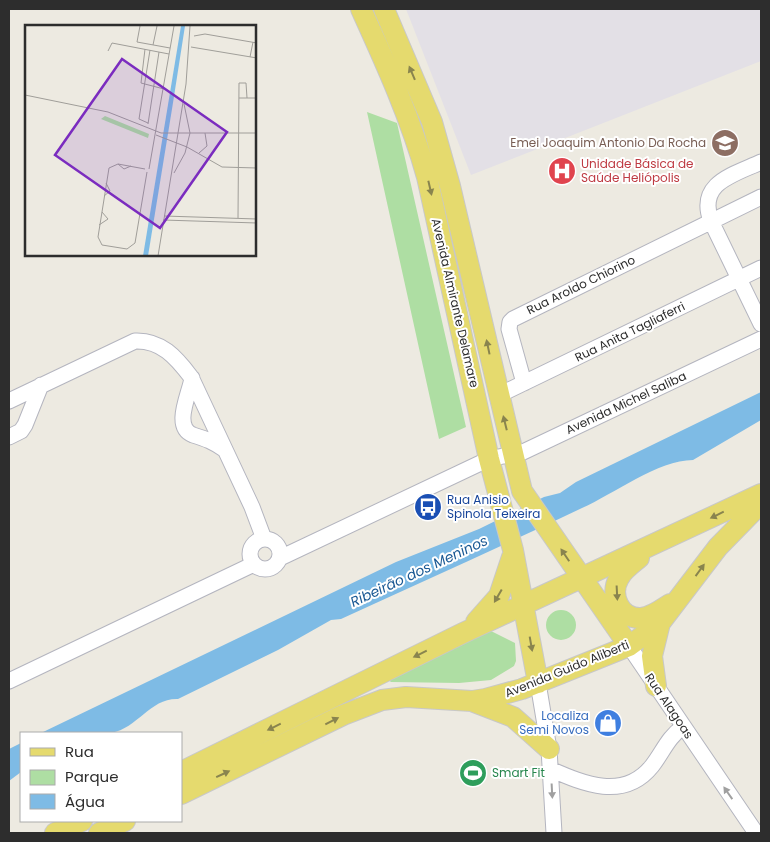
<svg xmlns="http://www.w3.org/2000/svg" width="770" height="842" font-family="Poppins,sans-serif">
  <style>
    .industrial { fill: #e3e0e6 }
    .green { fill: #aedea3 }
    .water { fill: #7ebbe5 }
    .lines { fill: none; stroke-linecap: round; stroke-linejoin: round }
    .minor-casing { stroke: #b4b5bf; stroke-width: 17 }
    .major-casing { stroke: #c8c8c8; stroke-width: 22 }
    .minor { stroke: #fff; stroke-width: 15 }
    .major { stroke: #e5da6e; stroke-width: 20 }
    .oneway { fill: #89844e }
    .oneway2 { fill: #a0a0a0 }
    .labels { text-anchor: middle; stroke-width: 4; stroke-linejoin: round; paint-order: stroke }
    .education-label { font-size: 12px; fill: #785e54; stroke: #fff; text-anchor: end }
    .health-label { font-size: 12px; fill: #be3a42; stroke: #fff; text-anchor: start }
    .street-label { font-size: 12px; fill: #2d2d2d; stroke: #fff }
    .transit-label { font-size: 12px; fill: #164399; stroke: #fff; text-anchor: start }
    .shop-label { font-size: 12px; fill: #366cbe; stroke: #fff; text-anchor: end }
    .leisure-label { font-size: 12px; fill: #27864d; stroke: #fff; text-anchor: start }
    .water-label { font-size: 14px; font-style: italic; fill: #1a5994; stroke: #fff }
    .inset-road { fill: none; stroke: #a09e99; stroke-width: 1 }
    .view { fill: #7b2cbf; fill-opacity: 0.15; stroke: #7b2cbf; stroke-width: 2.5 }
    .inset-edge { fill: none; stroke: #2d2d2d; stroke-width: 2.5 }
  </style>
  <rect width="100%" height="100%" fill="#edeae1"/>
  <!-- industrial -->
  <path class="industrial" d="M406,9H761V61L471,175Z"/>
  <!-- green -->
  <path class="green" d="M367,112L397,123L466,427L439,439Z
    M546 625a15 15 0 1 1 30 0a15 15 0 1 1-30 0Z
    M489,630L515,643L516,661L514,666L491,680L459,683L391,682L386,678Z"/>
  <!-- water -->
  <path class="water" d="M761,392V420L693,460C658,460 614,494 582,508C502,546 421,582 341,619L331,620L278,650L178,699C150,698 138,728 111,733C93,737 61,733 41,733L396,562L479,529L544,497L560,493L576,482Z
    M21,743V772L9,781V749Z"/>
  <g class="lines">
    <!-- minor casing -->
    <g class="minor-casing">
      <path id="minor" d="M761,162C733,175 697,183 711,221L761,324
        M192,378C190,393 172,427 193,435C206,439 214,442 225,450
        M524,383L509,329L510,322L513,319L761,197
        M499,395L761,268
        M9,401L135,341C161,340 176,357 191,377L252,507L264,539
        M9,437L21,431L25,425L41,385
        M250 554a15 15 0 1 1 30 0a15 15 0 1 1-30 0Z
        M280,558L489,459L523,452L761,339
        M629,646L756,833
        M9,681L254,564
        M538,683L549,749L554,833
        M550,769C584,784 624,801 652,766C663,752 668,737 683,727"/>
    </g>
    <!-- major casing -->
    <g class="major-casing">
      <path id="major" d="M361,9C386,64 411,119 427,177L489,459L513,550L538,683
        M384,9L432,122L450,186L522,491L629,646
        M639,558C632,564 623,570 619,578C609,595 620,619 641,618C652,617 662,609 670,604
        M476,622L499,596L512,557
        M656,686L652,656L660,623
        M474,702L513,717L549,749
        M181,772L463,633L761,494
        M181,794L343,715L382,700L406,697L472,701L485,699L522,689L629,646L660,623L718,547L761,503
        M55,833L82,821
        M99,833L125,821"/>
    </g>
    <!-- minor -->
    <use href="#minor" class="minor"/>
    <!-- major -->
    <use href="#major" class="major"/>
  </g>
  <!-- one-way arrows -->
  <defs><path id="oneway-solid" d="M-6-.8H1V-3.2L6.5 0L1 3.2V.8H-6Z" transform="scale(1.25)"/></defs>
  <g class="oneway">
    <use href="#oneway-solid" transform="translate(412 73) rotate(-113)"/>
    <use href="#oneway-solid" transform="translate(430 188) rotate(77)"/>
    <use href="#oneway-solid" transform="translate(488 347) rotate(-102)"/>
    <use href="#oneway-solid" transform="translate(505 423) rotate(-104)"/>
    <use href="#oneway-solid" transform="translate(717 515) rotate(154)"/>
    <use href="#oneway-solid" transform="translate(565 555) rotate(-124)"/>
    <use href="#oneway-solid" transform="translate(700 570) rotate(-54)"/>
    <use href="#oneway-solid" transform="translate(617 593) rotate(87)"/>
    <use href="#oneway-solid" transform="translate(498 596) rotate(120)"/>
    <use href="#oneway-solid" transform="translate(531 644) rotate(80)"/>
    <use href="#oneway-solid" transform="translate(420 654) rotate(154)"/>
    <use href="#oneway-solid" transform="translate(332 721) rotate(-27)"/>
    <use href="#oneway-solid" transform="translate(274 727) rotate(154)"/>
    <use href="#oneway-solid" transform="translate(223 774) rotate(-25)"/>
  </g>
  <g class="oneway2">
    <use href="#oneway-solid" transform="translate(552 791) rotate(87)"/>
    <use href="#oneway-solid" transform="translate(728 793) rotate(-125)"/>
  </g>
  <!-- icons -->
  <defs>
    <g id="school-disc" transform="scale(1.4375)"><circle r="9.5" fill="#8d6e63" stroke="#fff"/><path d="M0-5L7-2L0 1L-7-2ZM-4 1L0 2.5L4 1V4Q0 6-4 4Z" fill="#fff"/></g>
    <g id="hospital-disc" transform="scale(1.4375)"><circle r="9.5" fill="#e0444e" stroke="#fff"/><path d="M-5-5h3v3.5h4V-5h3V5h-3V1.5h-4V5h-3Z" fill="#fff"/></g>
    <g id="bus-disc" transform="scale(1.4375)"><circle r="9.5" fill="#1a4fb4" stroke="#fff"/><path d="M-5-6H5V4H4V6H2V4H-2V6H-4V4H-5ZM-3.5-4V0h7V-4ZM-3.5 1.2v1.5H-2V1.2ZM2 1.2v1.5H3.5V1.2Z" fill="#fff"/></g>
    <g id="shop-disc" transform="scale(1.4375)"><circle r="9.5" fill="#3f7fe0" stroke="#fff"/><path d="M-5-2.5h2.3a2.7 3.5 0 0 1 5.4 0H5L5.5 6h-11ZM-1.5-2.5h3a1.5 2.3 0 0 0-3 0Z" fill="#fff"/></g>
    <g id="stadium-disc" transform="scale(1.4375)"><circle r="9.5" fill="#2e9e5b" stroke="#fff"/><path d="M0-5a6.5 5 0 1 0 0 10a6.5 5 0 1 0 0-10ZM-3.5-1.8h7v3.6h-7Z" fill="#fff"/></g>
  </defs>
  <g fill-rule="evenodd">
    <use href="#school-disc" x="725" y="143"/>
    <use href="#hospital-disc" x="562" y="171"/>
    <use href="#bus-disc" x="428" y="507"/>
    <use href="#shop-disc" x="608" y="723"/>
    <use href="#stadium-disc" x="473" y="773"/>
  </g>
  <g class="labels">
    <!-- education labels -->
    <g class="education-label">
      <text x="706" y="147">Emei Joaquim Antonio Da Rocha</text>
    </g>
    <!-- health labels -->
    <g class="health-label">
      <text x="581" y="168">Unidade Básica de<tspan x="581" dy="14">Saúde Heliópolis</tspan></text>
    </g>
    <!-- street labels -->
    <g class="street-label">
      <text transform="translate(581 285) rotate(-26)" y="4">Rua Aroldo Chiorino</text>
      <text transform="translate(455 303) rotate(77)" y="4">Avenida Almirante Delamare</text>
      <text transform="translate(630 332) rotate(-26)" y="4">Rua Anita Tagliaferri</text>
      <text transform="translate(626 403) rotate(-25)" y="4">Avenida Michel Saliba</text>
      <text transform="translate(567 669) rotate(-22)" y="4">Avenida Guido Aliberti</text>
      <text transform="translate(669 706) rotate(56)" y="4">Rua Alagoas</text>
    </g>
    <!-- transit labels -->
    <g class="transit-label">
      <text x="447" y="504">Rua Anisio<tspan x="447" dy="14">Spinola Teixeira</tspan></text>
    </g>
    <!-- shop labels -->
    <g class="shop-label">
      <text x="589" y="720">Localiza<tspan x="589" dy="14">Semi Novos</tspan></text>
    </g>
    <!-- leisure labels -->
    <g class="leisure-label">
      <text x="492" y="777">Smart Fit</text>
    </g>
    <!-- water labels -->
    <g class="water-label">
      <text transform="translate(419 571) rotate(-25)" y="5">Ribeirão dos Meninos</text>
    </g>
  </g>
  <!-- overview -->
  <g transform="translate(25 25)">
    <rect width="231" height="231" fill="#edeae1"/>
    <path d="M80,91L124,109L123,113L76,94Z" fill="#aedea3"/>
    <path d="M156,1H160L147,84L123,231H118Z" fill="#7ebbe5"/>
    <path class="inset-road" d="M115,1L112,17L145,23M169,11L180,9L232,18M128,20L132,1M166,22L232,33M120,24L116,58L139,64M83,26L87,18L144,29M225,32L228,17M0,70L83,87L136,108H165M214,73H232M123,98L114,94L125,25M123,99L134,27M165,108H232M131,110L162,122M162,122L197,142L232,143M174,128L182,121L180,108M93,139L99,144L106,141M120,144L93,139L84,143L73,212L77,220L102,224L110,218L122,147M124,144L149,1M149,148L160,128L165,108L159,79M79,171L85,166L81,158M139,191L232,194M213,193L214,58H221L222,73M138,195L232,198M74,200L83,194L77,187M133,231L161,59L165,1"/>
    <path class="view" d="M97,34L202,107L135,203L30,130Z"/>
    <rect width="231" height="231" class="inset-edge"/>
  </g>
  <!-- border -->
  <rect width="770" height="842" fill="none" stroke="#2d2d2d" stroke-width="20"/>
  <!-- legend -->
  <rect x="20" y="732" width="162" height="90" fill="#ffffff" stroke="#ababab"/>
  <rect x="30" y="748" width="25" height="8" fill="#e5da6e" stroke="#ababab"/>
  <text x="65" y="757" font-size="15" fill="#2d2d2d">Rua</text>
  <rect x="30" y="770" width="25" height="15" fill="#aedea3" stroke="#ababab"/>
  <text x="65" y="782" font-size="15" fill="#2d2d2d">Parque</text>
  <rect x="30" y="794" width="25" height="15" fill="#7ebbe5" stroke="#ababab"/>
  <text x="65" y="807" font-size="15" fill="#2d2d2d">Água</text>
</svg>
